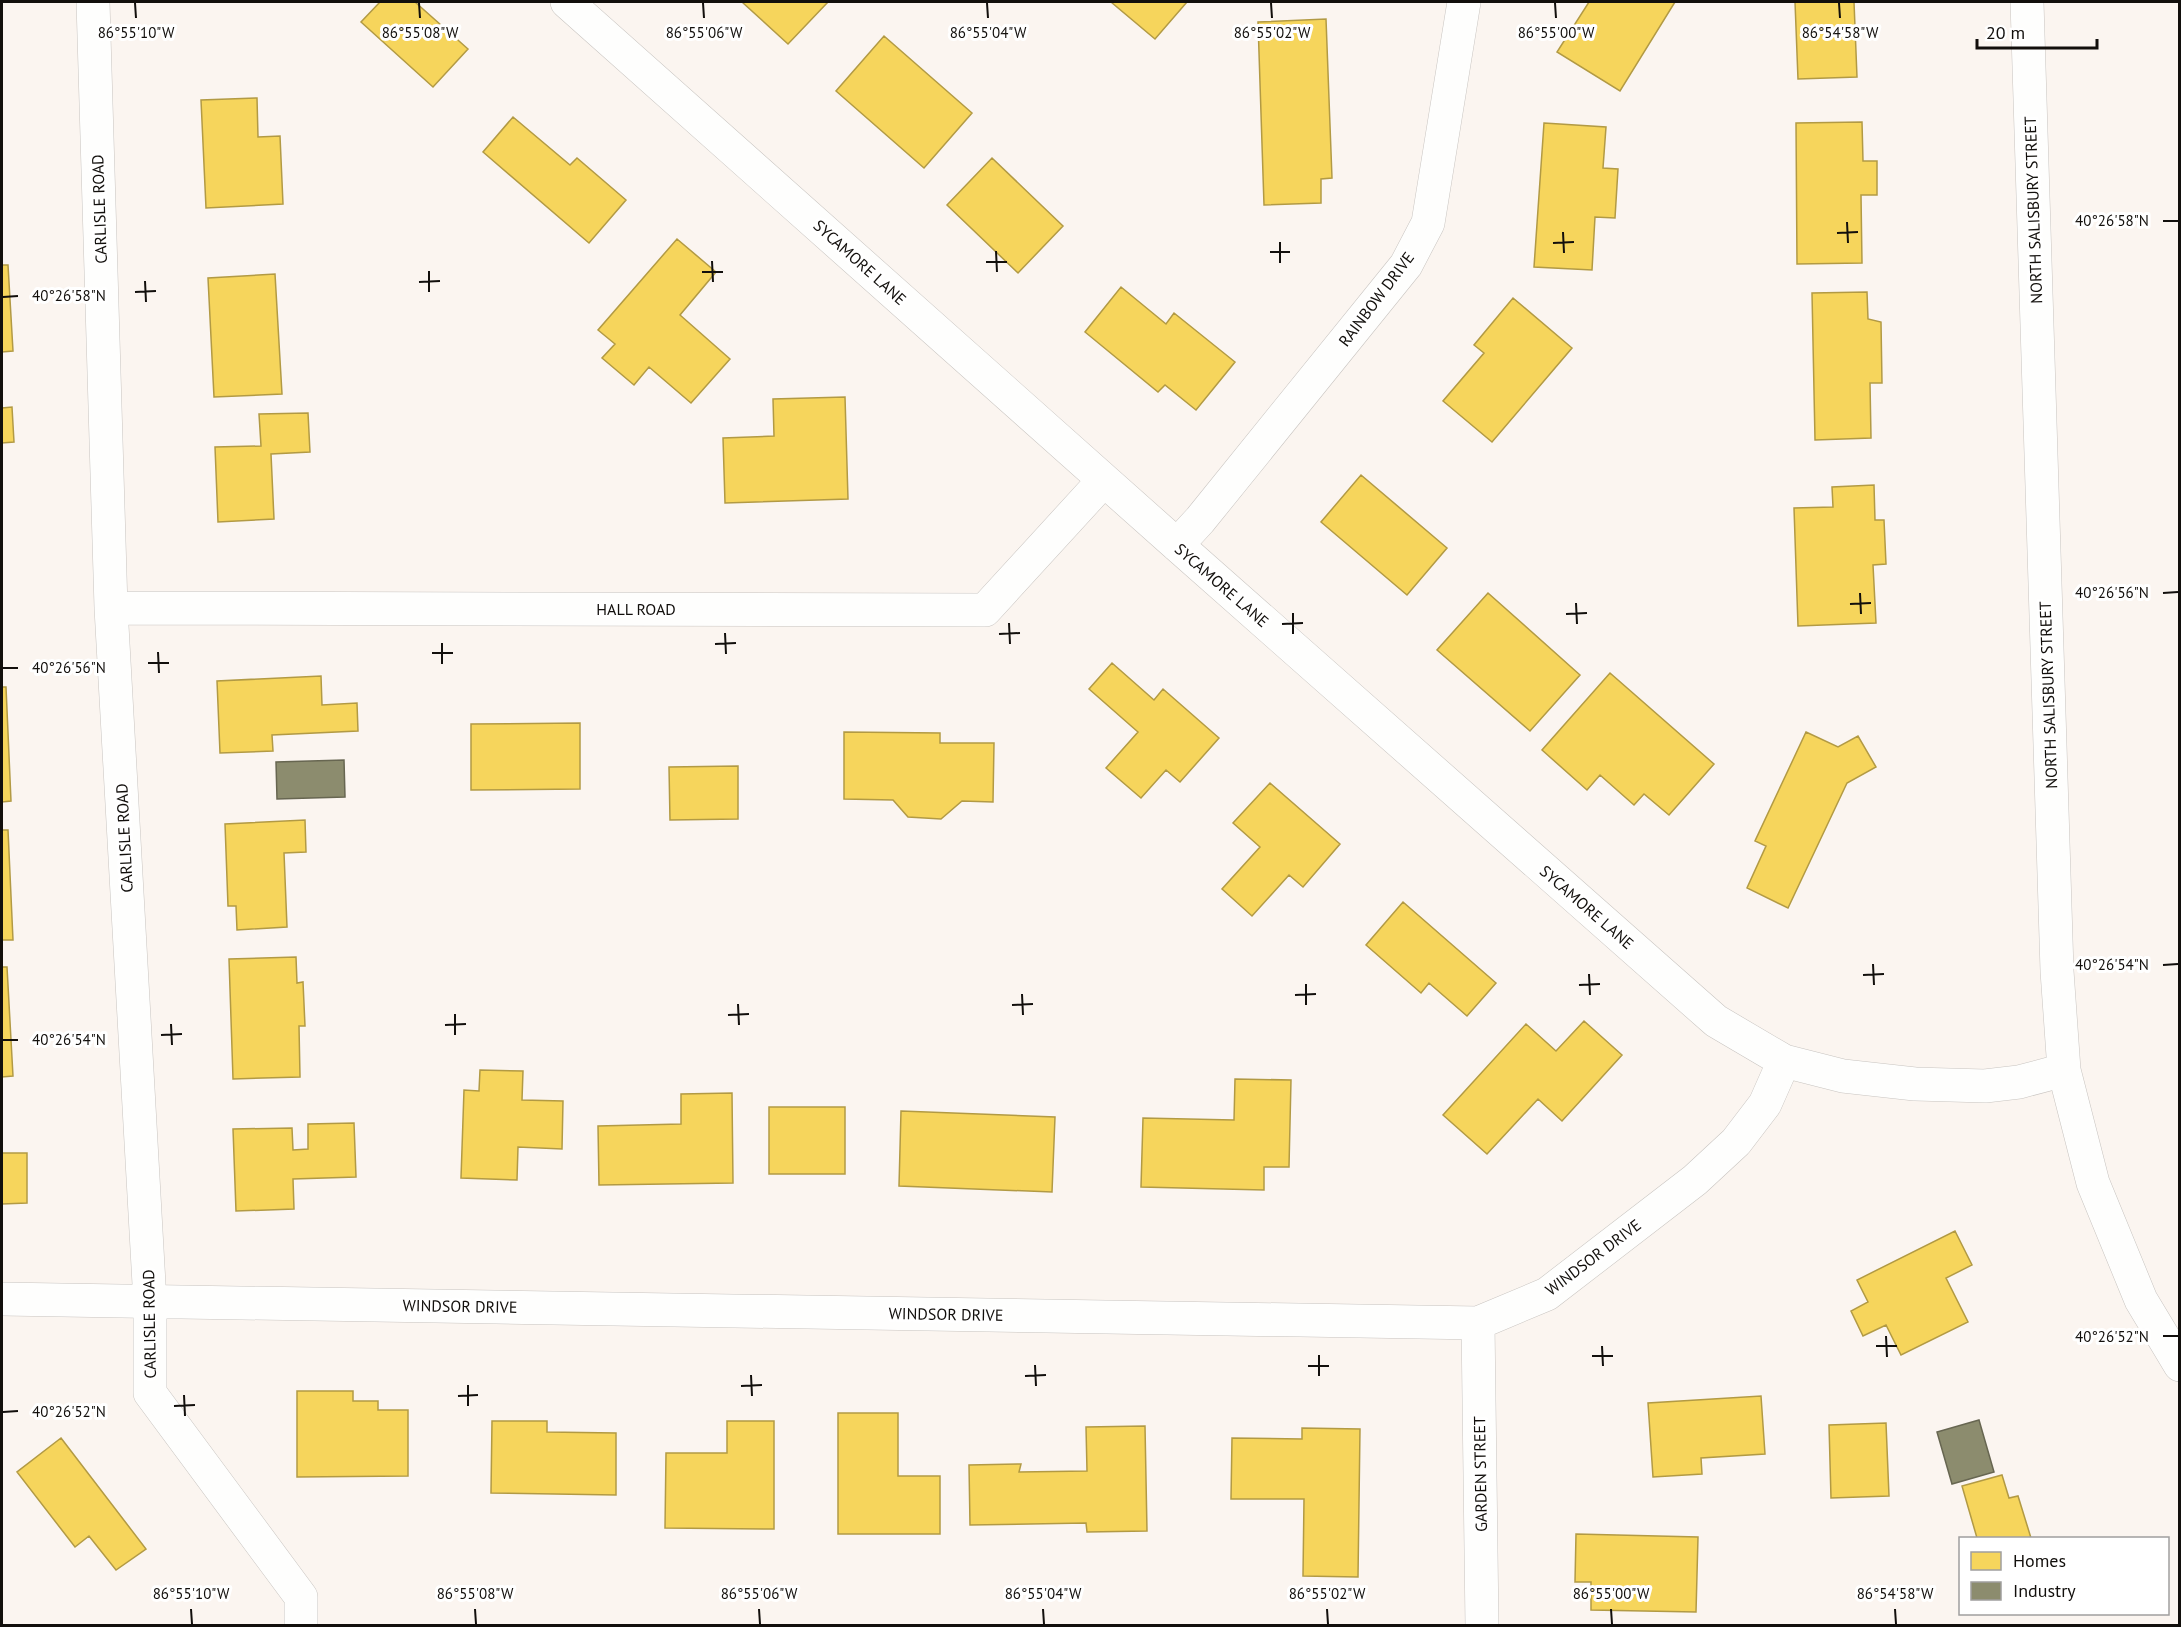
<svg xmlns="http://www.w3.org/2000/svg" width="2181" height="1627" font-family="'PT Sans',sans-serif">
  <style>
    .homes { fill: #f6d55c; stroke: #b29a44; stroke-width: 1.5 }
    .industry { fill: #8c8c6e; stroke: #676651; stroke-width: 1.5 }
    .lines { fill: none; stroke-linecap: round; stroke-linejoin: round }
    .minor-casing { stroke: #c8c4c0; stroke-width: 34 }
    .minor { stroke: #fefefd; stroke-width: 33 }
    .ticks { fill: none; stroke: #120f0c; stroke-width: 2 }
    .labels { text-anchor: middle; stroke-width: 6; stroke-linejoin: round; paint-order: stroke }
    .street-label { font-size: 16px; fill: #120f0c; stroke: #fff }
    .ticks-label { font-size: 15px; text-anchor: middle; fill: #120f0c; stroke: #fff; stroke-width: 6; stroke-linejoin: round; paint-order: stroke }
  </style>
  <rect width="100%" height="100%" fill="#fbf5f0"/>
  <!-- homes -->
  <path class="homes" d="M380,2H415L468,49L433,87L361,22Z
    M742,2H828L788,44Z
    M1111,2H1187L1155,39Z
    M1589,2H1675L1620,91L1557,52Z
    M1795,2H1854L1857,77L1798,79Z
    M1326,19L1332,178L1321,179V203L1264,205L1258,22Z
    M884,36L972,113L924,168L836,91Z
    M257,98L258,137L280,136L283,204L206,208L201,100Z
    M513,117L570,165L577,158L626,200L589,243L483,152Z
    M1862,122L1863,161H1877V195H1861L1862,263L1797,264L1796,123Z
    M1544,123L1606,127L1603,168L1618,169L1615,218L1595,217L1592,270L1534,267Z
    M992,158L1063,226L1018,273L947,205Z
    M677,239L716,272L680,315L730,359L691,403L649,367L634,385L602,358L615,344L598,330Z
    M2,265H8L13,351L2,352Z
    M275,274L282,394L214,397L208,278Z
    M1121,287L1166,324L1174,313L1235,362L1196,410L1165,385L1158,392L1085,332Z
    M1867,292L1868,319L1881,322L1882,383H1870L1871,438L1815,440L1812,293Z
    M1513,298L1572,348L1492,442L1443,401L1484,353L1474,345Z
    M845,397L848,499L725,503L723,438L774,436L773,399Z
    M12,407L14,442L2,443V408Z
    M308,413L310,452L271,454L274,519L218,522L215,447L261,446L259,414Z
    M1361,475L1447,548L1407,595L1321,522Z
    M1874,485L1875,520H1884L1886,564L1873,565L1876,623L1798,626L1794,508L1833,507L1832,487Z
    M1488,593L1580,675L1530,731L1437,650Z
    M1112,663L1154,700L1163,689L1219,738L1180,782L1166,770L1141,798L1106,768L1138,732L1089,689Z
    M1610,673L1714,764L1669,815L1644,794L1634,805L1600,775L1587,790L1542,750Z
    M321,676L322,705L357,703L358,731L272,735L273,751L220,753L217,681Z
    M2,687H6L11,801L2,802Z
    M580,723V789L471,790V724Z
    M844,732L940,733V743H994L993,802L962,801L941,819L908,817L893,800L844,799Z
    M1806,732L1838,747L1858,736L1876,767L1847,783L1788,908L1747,888L1766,846L1755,841Z
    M738,766V819L670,820L669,767Z
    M1270,783L1340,844L1303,887L1289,875L1252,916L1222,889L1260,847L1233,823Z
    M305,820L306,852L284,853L287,927L237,930L236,906H228L225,824Z
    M2,830H8L13,940H2Z
    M1403,902L1496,983L1467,1016L1429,983L1421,993L1366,945Z
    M296,957L297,983L303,982L305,1026H299L300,1077L233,1079L229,959Z
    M2,967H7L13,1076L2,1077Z
    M1584,1021L1622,1055L1562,1121L1538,1099L1487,1154L1443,1115L1526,1024L1556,1051Z
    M480,1070L523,1071L522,1100L563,1101L562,1149L518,1147L517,1180L461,1178L464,1090L479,1091Z
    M1235,1079L1291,1080L1289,1167H1264V1190L1141,1187L1143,1118L1234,1120Z
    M732,1093L733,1183L599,1185L598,1126L681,1124V1094Z
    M769,1107H845V1174H769Z
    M901,1111L1055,1117L1052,1192L899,1186Z
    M354,1123L356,1177L293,1179L294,1209L236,1211L233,1129L292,1128L293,1150L308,1149V1124Z
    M2,1153H27V1203L2,1204Z
    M1955,1231L1972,1265L1946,1278L1968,1322L1901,1355L1886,1325L1863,1336L1851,1311L1868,1302L1857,1280Z
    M297,1391H353V1401H378V1410H408V1476L297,1477Z
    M1761,1396L1765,1454L1701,1458L1702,1474L1653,1477L1648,1403Z
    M838,1413H898V1476H940V1534H838Z
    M492,1421H547V1432L616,1433V1495L491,1493Z
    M727,1421H774V1529L665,1528L666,1453H727Z
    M1886,1423L1889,1496L1831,1498L1829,1425Z
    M1145,1426L1147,1531L1087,1532L1086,1523L970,1525L969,1465L1021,1464L1019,1472L1087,1471L1086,1427Z
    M1302,1428L1360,1429L1358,1577L1303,1576L1304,1499H1231L1232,1438L1302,1439Z
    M61,1438L146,1549L116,1570L89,1536L75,1547L17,1472Z
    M2002,1475L2009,1498L2018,1496L2031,1538H1977L1962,1486Z
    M1576,1534L1698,1537L1696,1612L1591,1610V1582H1575Z"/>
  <!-- industry -->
  <path class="industry" d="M344,760L345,797L277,799L276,762Z
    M1979,1420L1994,1472L1952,1484L1937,1432Z"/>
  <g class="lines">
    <!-- minor casing -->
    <g class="minor-casing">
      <path id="minor" d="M93,2L111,608L150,1302V1393L301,1597V1626
        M567,2L1177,545L1716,1021L1784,1061L1843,1076L1915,1084L1985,1086L2019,1082L2064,1070
        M2027,2L2057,971L2064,1070L2093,1183L2141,1300L2180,1365
        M1177,545L1200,520L1406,265L1428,223L1464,2
        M111,608L985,610L1104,480
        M2,1299L1478,1323L1547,1294L1695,1180L1736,1142L1765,1104L1784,1061
        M1478,1323L1482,1626"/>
    </g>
    <!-- minor -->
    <use href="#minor" class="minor"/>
  </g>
  <!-- ticks -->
  <path class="ticks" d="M135,3L136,18M419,3L420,18M703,3L704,18M987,3L988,18M1271,3L1272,18M1555,3L1556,18M1839,3L1840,18M2163,221H2178M1847,222L1848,243M1563,232L1564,253M1837,233L1858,232M1280,242V263M1553,243L1574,242M996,251L997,272M1270,252H1290M712,261L713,282M986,262H1007M429,271V292M702,272H723M145,281L146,302M419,282L440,281M135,292L156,291M3,297L18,296M1860,593L1861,614M2163,593L2178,592M1576,603L1577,624M1850,604L1871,603M1293,613V634M1566,614L1587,613M1009,623L1010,644M1282,624L1303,623M725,633L726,654M999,634L1020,633M442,643V664M715,644L736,643M158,652L159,673M432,653H453M148,663H169M3,668H18M1873,964L1874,985M2163,965L2178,964M1589,974L1590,995M1863,975L1884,974M1306,984V1005M1579,985L1600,984M1022,994L1023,1015M1295,995L1316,994M738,1004L739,1025M1012,1005L1033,1004M455,1014V1035M728,1015L749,1014M171,1024L172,1045M445,1025L466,1024M161,1035L182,1034M3,1040H18M1886,1336L1887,1357M2163,1336H2178M1602,1346L1603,1366M1876,1346H1897M1319,1355V1376M1592,1356H1613M1035,1365L1036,1386M1308,1366H1329M751,1375L752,1396M1025,1376L1046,1375M468,1385V1406M741,1386L762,1385M184,1395L185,1416M458,1396L478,1395M174,1406L195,1405M3,1412L18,1411M191,1609L192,1624M475,1609L476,1624M759,1609L760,1624M1043,1609L1044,1624M1327,1609L1328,1624M1611,1609L1612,1624M1895,1609L1896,1624"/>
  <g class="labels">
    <!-- street labels -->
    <g class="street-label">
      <text transform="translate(99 209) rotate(-92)" y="6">CARLISLE ROAD</text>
      <text transform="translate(2033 210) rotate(-92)" y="6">NORTH SALISBURY STREET</text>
      <text transform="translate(860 262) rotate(42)" y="6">SYCAMORE LANE</text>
      <text transform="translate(1376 299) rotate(-53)" y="6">RAINBOW DRIVE</text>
      <text transform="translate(1222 585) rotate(41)" y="6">SYCAMORE LANE</text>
      <text x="636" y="615">HALL ROAD</text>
      <text transform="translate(2048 695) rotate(-92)" y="6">NORTH SALISBURY STREET</text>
      <text transform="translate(124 838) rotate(-93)" y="6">CARLISLE ROAD</text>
      <text transform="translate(1587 907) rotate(41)" y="6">SYCAMORE LANE</text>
      <text transform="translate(1593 1257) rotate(-37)" y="6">WINDSOR DRIVE</text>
      <text transform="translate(460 1306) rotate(1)" y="6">WINDSOR DRIVE</text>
      <text transform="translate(946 1314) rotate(1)" y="6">WINDSOR DRIVE</text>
      <text transform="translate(149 1324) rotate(-91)" y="6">CARLISLE ROAD</text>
      <text transform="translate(1480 1474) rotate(-91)" y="6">GARDEN STREET</text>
    </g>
  </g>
  <g class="ticks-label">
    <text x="136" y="38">86°55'10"W</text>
    <text x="420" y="38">86°55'08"W</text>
    <text x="704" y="38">86°55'06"W</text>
    <text x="988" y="38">86°55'04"W</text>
    <text x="1272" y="38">86°55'02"W</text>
    <text x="1556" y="38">86°55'00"W</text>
    <text x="1840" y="38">86°54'58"W</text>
    <text x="2112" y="226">40°26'58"N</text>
    <text x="69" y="301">40°26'58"N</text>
    <text x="2112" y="598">40°26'56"N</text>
    <text x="69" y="673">40°26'56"N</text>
    <text x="2112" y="970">40°26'54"N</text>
    <text x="69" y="1045">40°26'54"N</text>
    <text x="2112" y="1342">40°26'52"N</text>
    <text x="69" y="1417">40°26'52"N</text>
    <text x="191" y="1599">86°55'10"W</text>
    <text x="475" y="1599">86°55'08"W</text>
    <text x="759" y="1599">86°55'06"W</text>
    <text x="1043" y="1599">86°55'04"W</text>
    <text x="1327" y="1599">86°55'02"W</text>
    <text x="1611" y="1599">86°55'00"W</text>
    <text x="1895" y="1599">86°54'58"W</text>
  </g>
  <!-- border -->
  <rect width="2181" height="1627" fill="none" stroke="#120f0c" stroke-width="6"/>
  <!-- legend -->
  <rect x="1959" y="1537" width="210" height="78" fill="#ffffff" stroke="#a09f9e" stroke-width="1.5"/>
  <rect x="1971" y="1552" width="30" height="18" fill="#f6d55c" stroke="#a09f9e" stroke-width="1.5"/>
  <text x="2013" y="1567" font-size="18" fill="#120f0c">Homes</text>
  <rect x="1971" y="1582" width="30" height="18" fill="#8c8c6e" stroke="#a09f9e" stroke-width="1.5"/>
  <text x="2013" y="1597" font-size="18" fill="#120f0c">Industry</text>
  <!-- scale -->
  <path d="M1977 39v9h120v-9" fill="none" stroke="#120f0c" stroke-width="3"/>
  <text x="1986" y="39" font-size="18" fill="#120f0c" stroke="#ffffff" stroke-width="4.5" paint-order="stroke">20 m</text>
</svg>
